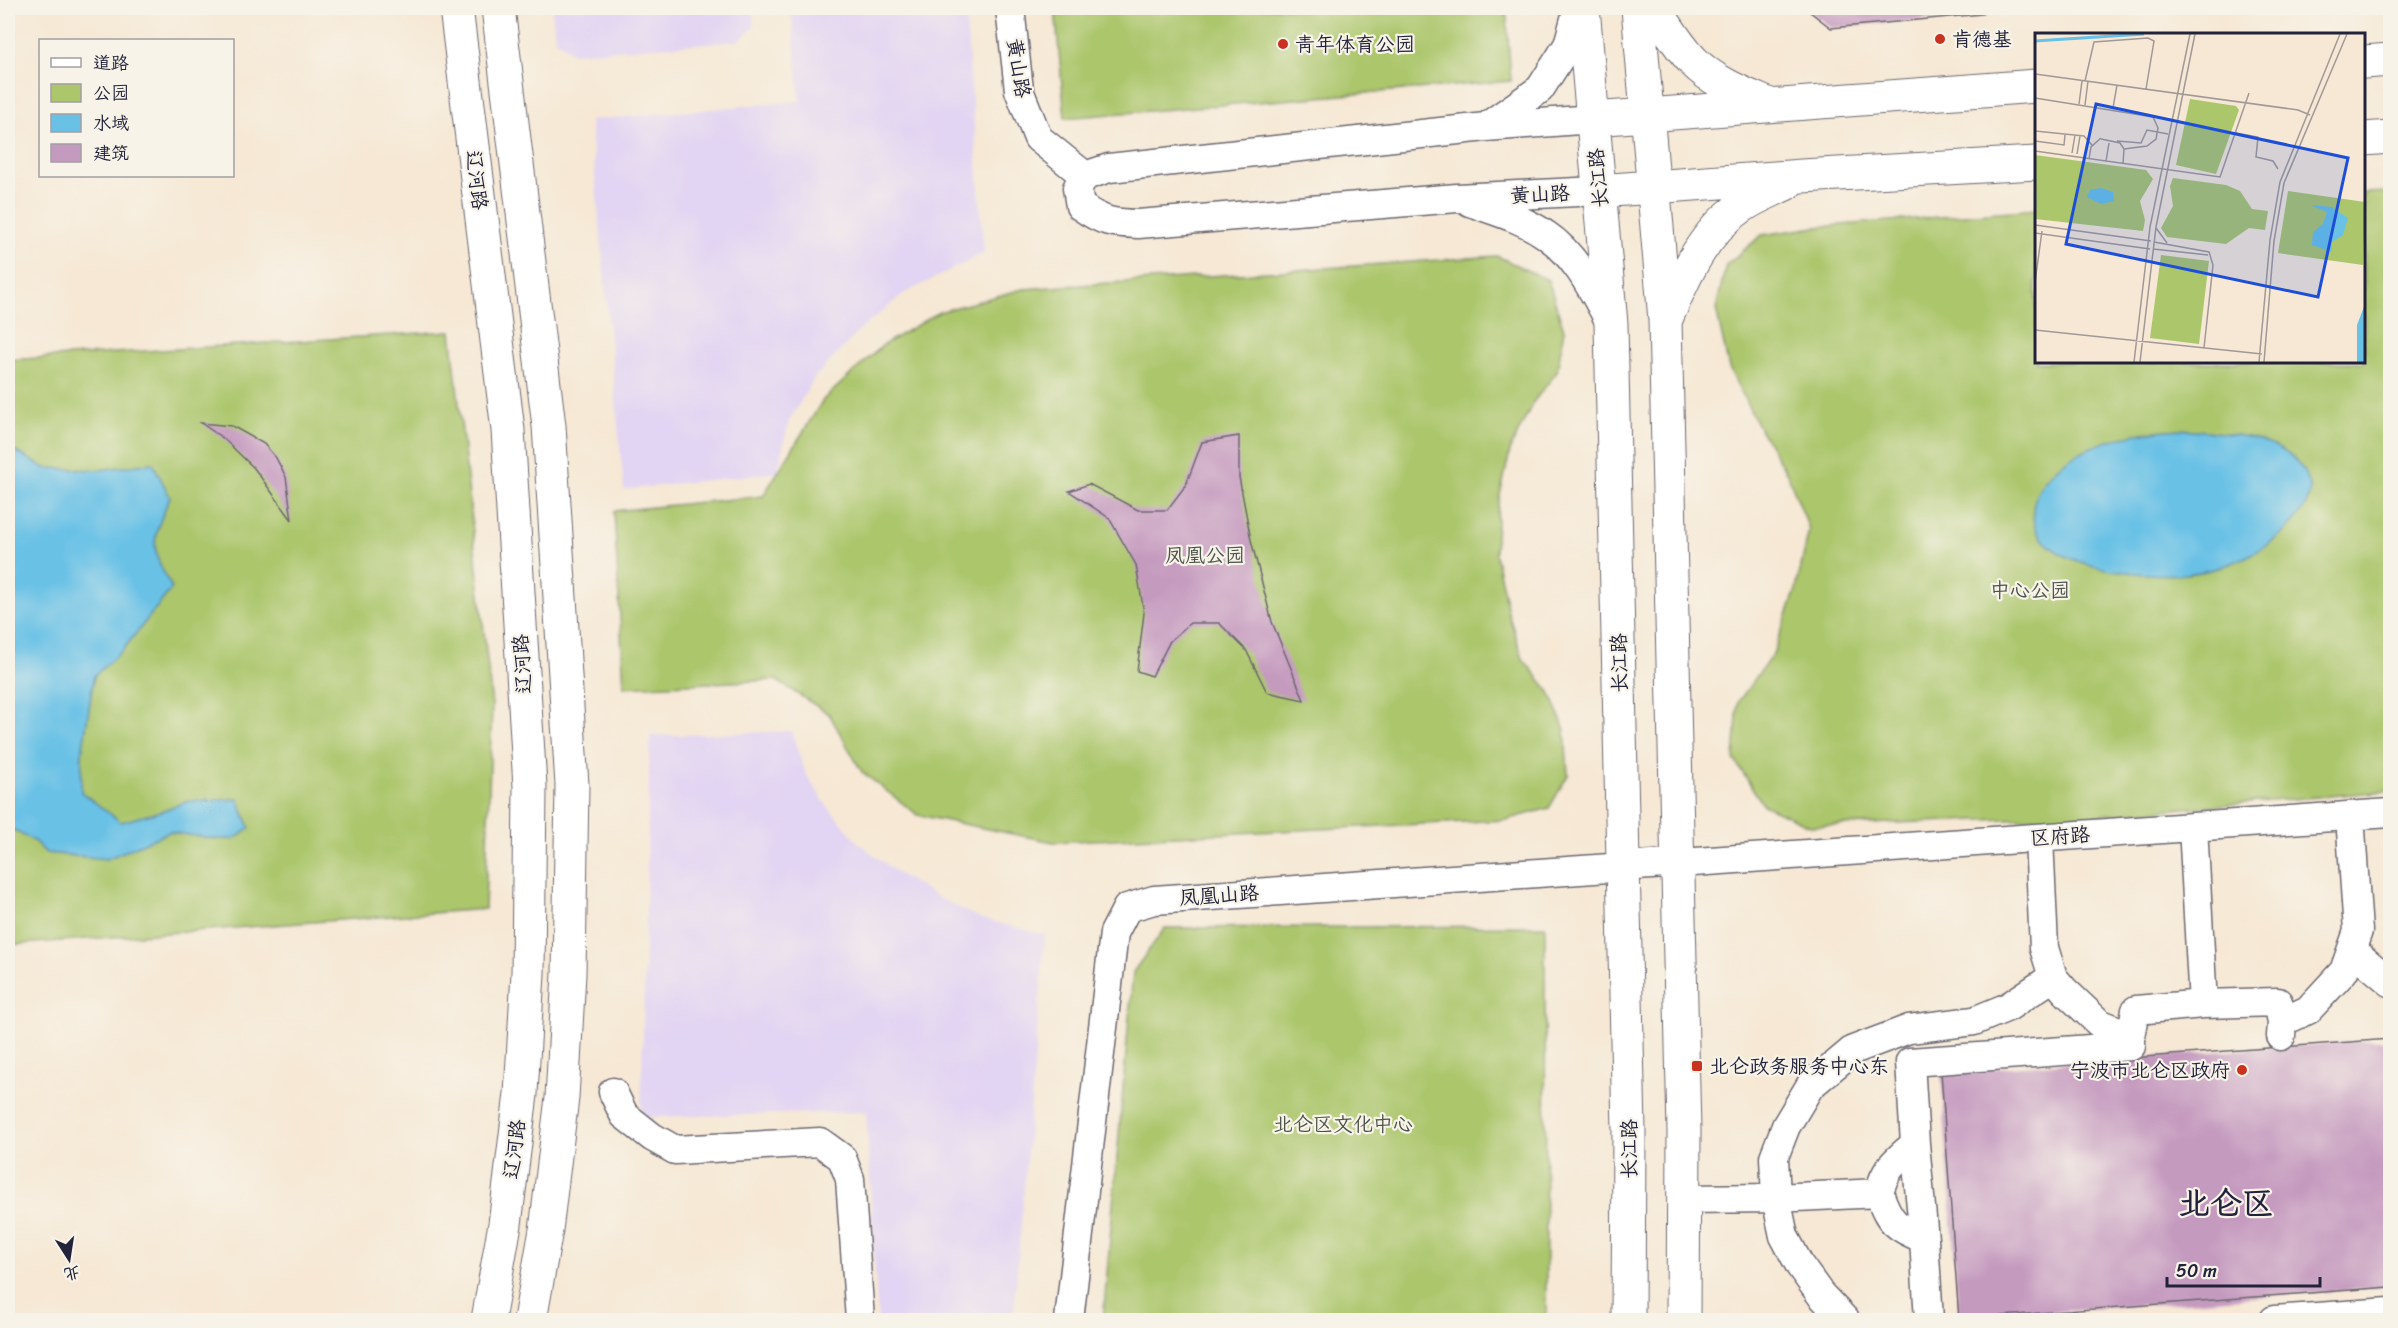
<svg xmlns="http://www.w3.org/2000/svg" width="2398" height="1328" font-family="Sriracha,'LXGW WenKai TC',sans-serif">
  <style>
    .built { fill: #e2d4f3 }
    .green { fill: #acc66c; stroke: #677454; stroke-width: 1.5 }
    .water { fill: #69c1e6; stroke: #467290; stroke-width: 1.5 }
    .building { fill: #c59abf }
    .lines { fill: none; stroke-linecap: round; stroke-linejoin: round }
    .minor-casing { stroke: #6c6771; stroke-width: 31 }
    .major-casing { stroke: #6c6771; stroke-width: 35 }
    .minor { stroke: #fff; stroke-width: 28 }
    .major { stroke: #fff; stroke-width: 33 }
    .poi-dot { fill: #c8321e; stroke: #f7f3e8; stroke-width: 2 }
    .labels { text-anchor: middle; stroke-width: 4.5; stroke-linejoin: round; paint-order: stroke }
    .poi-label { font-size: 20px; fill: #22223b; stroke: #f7f3e8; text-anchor: start }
    .street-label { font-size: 20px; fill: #22223b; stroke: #f7f3e8 }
    .park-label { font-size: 20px; fill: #4b534a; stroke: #f7f3e8 }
    .town-label { font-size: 32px; font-weight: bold; fill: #22223b; stroke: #f7f3e8 }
    .inset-river { fill: none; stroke: #69c1e6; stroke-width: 3 }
    .inset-road { fill: none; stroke: #a19997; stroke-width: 1.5 }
    .view { fill: #1d4ed8; fill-opacity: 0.15; stroke: #1d4ed8; stroke-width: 3 }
    .inset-edge { fill: none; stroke: #22223b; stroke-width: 3 }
  </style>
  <rect width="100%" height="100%" fill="#f7f3e8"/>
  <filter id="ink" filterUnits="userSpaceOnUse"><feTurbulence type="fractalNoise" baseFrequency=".0167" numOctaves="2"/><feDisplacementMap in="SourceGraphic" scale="12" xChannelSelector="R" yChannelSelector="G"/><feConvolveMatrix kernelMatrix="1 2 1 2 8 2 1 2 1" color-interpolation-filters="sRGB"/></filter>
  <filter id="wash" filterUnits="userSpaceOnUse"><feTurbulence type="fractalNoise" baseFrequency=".008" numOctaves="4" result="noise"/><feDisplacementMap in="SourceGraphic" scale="24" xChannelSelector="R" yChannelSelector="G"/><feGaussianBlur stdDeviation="1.35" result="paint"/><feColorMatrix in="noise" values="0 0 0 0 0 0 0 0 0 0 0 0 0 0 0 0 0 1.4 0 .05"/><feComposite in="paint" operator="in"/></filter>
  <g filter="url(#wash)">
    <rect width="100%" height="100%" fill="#f6e8d4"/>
    <!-- built -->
    <path class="built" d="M552,8H753L754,27L739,41L573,53L555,39Z
      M791,8H965L984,253L903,294L862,328L815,377L789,421L777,472L624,490L590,120L800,101Z
      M791,731L806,774L827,806L859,843L897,873L941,899L982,919L1045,935L1013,1320H878L866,1112L641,1117L650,736Z"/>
    <!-- green -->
    <path class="green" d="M1055,8H1506L1511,81L1065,118Z
      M2390,192V791L2090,816L1810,826L1763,805L1734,759L1738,702L1773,654L1796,590L1809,529L1788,475L1757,424L1729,368L1716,309L1726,265L1762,235L1816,227L2036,209V362H2364V193Z
      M1497,256L1548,280L1564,330L1557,372L1534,401L1511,447L1498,504L1495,554L1509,616L1523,659L1550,692L1565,730L1568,775L1549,808L1506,820L1053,842L918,815L862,772L829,714L776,680L624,687L614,511L763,496L823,400L883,345L939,312L1023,289Z
      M451,331L492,705L485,909L8,945V360Z
      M1545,926L1546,1320H1103L1133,972L1165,928Z"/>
    <!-- water -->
    <path class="water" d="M2182,429C2218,432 2287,435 2305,474C2306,477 2310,482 2310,486C2311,500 2300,516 2290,526C2264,553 2222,571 2185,574C2145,577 2034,570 2033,514C2033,503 2036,493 2042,484C2072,443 2134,431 2182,429Z
      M8,447L45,468L99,470L153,463L170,497C152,540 148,546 172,588L123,650L94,676L82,754L81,792L121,822L162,811L187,801L238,799L250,828L234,839H215L169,832L107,859L46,853L34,841L8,827Z"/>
    <g id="blocks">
      <!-- building -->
      <path class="building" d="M1805,8H1988L1982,14L1831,28Z
        M201,423L232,426L264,444L276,458L286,477L292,520L254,468L224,439Z
        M1239,436V477L1251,540L1272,622L1304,700L1267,692L1246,650L1219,623H1190L1170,641L1152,676L1137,671L1144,613L1136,565L1109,518L1069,491L1089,484L1138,510H1167L1186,485L1202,442Z
        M2390,1039V1287L1959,1319L1941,1072Z"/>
    </g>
  </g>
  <g filter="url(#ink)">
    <use href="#blocks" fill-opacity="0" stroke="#6c6771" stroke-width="1.5"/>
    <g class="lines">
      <!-- minor casing -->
      <g class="minor-casing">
        <path id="minor" d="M1010,8L1019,90L1038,138L1085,176
          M1593,119L1486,127L1109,168L1085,176L1077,188L1080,206C1103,222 1111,223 1138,224L1457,198L1598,191
          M1489,125L1540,89L1568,45L1578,8
          M1470,202C1495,211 1524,219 1546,235C1576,255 1594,293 1611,324
          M2193,827L2203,1004
          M2039,838L2044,948L2053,977L2065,991L2099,1023L2131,1036L2136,1010L2203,1004L2278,1002L2282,1022
          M2352,950L2390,982
          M2281,1036L2282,1022L2308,1010L2344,971L2358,931L2350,816
          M613,1092L624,1115L652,1137L675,1150L820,1142L842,1158L850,1179L860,1320
          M1915,1144L1924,1239
          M1879,1193C1890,1224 1895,1226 1924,1239L1929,1320
          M1683,1199L1776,1198L1879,1193C1885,1168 1896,1160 1915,1144L1910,1062L2131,1046V1036
          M1069,1320L1114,933L1127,908L1154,900L2390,813
          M1845,1320L1821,1295L1800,1266L1784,1236L1776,1198L1774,1157L1786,1126L1810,1086L1853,1050L1909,1029L1974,1021L2008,1007L2053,977
          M2274,1320L2390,1312"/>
      </g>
      <!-- major casing -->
      <g class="major-casing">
        <path id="major" d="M456,8L508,430L530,786L528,973L521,1094L505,1224L488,1320
          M498,8L549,426L572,785L569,974L562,1098L546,1230L530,1320
          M1583,8L1611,324L1629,1131L1628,1320
          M1638,8L1665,320L1684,1131L1683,1320
          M1655,8C1666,26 1678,45 1693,61C1713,82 1744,94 1770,105
          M2364,62L2390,60
          M1593,119L2036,86
          M2364,139L2390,137
          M1598,191L1802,176L2036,163
          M1666,319C1684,277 1702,233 1741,207C1755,197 1772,191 1787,183"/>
      </g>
      <!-- minor -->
      <use href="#minor" class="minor"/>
      <!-- major -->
      <use href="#major" class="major"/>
    </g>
  </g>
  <!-- markers -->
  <g class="poi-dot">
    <circle cx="1940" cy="39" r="6"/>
    <circle cx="1283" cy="44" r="6"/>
    <rect x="1691" y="1060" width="12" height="12" rx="3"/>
    <circle cx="2242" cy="1070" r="6"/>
  </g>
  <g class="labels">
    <!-- poi labels -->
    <g class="poi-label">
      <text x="1952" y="46">肯德基</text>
      <text x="1295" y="51">青年体育公园</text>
      <text x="1709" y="1073">北仑政务服务中心东</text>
      <text x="2230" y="1077" text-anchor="end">宁波市北仑区政府</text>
    </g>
    <!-- street labels -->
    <g class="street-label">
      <text transform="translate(1019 68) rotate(81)" y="7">黄山路</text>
      <text transform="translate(1598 178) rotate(-95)" y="7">长江路</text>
      <text transform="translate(477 180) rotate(83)" y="7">辽河路</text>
      <text transform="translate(1540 194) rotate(-3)" y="7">黄山路</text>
      <text transform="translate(1619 663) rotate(-91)" y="7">长江路</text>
      <text transform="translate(522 664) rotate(-94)" y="7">辽河路</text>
      <text transform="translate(2060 836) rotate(-4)" y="7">区府路</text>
      <text transform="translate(1219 895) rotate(-4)" y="7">凤凰山路</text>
      <text transform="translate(514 1149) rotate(-83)" y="7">辽河路</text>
      <text transform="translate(1629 1149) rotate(-90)" y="7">长江路</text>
    </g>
    <!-- park labels -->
    <g class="park-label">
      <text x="1205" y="562">凤凰公园</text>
      <text x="2030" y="597">中心公园</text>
      <text x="1343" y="1131">北仑区文化中心</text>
    </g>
    <!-- town labels -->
    <g class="town-label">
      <text x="2226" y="1214">北仑区</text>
    </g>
  </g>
  <!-- overview -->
  <g transform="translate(2035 33)">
    <rect width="330" height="330" fill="#f6e8d4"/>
    <path d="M155,66L201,73L204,77L181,141L141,132ZM0,122L111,137L118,146L105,168L110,187L108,198L0,186ZM138,145L191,152L205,158L217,176L233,178L230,197L214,195L191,211L132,204L126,195L138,173L135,153ZM253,158L330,169L328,232L243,220ZM126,222L174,228L164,311L115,305Z" fill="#acc66c"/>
    <path d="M66,155L78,159L79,168L66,171L52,164L55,157ZM275,172L297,174L313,185L308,202L297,209V219L277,212L278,199L288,191L292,179ZM330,271V329H322V292Z" fill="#69c1e6"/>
    <path class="inset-river" d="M0,8L109,1"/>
    <path class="inset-road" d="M0,41L263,77L275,82M50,48L59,9L113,5L119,8L111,56M0,65L118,84L123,95L121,106L112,113L89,116M44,71L47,48M50,72L53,48M78,75L82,52M0,98L49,103L57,112M201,100L223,104L221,124L238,128L243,136M66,106L85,110L89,116L88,131M0,108L29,112L30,102M82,108L106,110L112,97L133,101M0,118L185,144L214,60M37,120L40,102M42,121L45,103M54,126L56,114L66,105M71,128L74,110M0,192L116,208M121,195L132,210M0,200L115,216M119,209L174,219L178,232L169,315M118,216L173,222M0,249L7,198M0,297L227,321M99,329L115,194L155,1M105,329L121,194L160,1M224,329L235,207L245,149L305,1M229,329L239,208L249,150L312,1"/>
    <path class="view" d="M61,71L313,125L283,264L31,211Z"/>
    <rect width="330" height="330" class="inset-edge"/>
  </g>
  <!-- margin -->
  <rect width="2398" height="1328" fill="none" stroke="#f7f3e8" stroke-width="30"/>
  <!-- legend -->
  <rect x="39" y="39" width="195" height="138" fill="#f7f3e8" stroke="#a29fa3" stroke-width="1.5"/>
  <rect x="51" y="58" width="30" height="9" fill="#ffffff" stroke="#a29fa3" stroke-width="1.5"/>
  <text x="93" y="69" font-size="18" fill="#22223b">道路</text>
  <rect x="51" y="84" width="30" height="18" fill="#acc66c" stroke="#a29fa3" stroke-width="1.5"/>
  <text x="93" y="99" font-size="18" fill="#22223b">公园</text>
  <rect x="51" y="114" width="30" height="18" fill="#69c1e6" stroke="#a29fa3" stroke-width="1.5"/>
  <text x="93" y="129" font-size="18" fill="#22223b">水域</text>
  <rect x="51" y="144" width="30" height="18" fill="#c59abf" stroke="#a29fa3" stroke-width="1.5"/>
  <text x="93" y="159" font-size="18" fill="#22223b">建筑</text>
  <!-- north arrow -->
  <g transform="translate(69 1259) rotate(168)" stroke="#f7f3e8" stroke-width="4.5" paint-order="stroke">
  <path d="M0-4.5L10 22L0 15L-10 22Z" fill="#22223b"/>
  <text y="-9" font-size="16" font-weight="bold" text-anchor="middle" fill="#22223b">北</text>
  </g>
  <!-- scale -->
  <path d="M2167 1277v9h153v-9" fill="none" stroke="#22223b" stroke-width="3"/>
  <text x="2176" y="1277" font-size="18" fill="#22223b" stroke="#f7f3e8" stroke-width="4.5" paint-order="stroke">50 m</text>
</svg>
